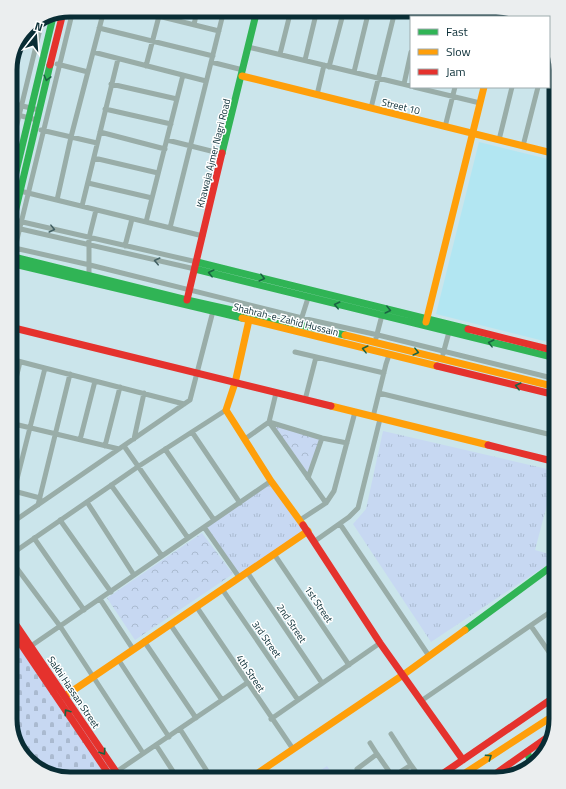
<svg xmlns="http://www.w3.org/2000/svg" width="566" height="789" font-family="'Titillium Web',sans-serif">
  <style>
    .built { fill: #b2e6f2 }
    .grass { fill: url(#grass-tufts) }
    .cemetery { fill: url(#cemetery-stones) }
    .park { fill: url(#park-crowns) }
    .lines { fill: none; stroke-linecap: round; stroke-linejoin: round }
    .street { stroke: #99ada8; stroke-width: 5 }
    .fast { stroke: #30b455; stroke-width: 7 }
    .slow { stroke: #ff9f0a; stroke-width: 7 }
    .jam { stroke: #e5322d; stroke-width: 7 }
    .oneway { stroke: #196342 }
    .oneway2 { stroke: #436063 }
    .labels { text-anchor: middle; stroke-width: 3; stroke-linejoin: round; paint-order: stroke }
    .street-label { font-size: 10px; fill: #092d35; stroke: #fff }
    .rim { fill: none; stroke: #092d35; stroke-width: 5 }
  </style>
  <defs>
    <pattern id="grass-tufts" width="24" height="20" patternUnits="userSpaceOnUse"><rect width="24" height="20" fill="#c7d8f2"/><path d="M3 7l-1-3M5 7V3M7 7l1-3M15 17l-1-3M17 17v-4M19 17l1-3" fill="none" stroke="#aabad0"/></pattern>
    <pattern id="cemetery-stones" width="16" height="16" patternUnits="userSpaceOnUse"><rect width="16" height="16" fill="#c7d8f2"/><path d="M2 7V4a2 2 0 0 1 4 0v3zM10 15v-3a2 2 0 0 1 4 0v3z" fill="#aabad0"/></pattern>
    <pattern id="park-crowns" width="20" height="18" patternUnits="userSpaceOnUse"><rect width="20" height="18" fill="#c7d8f2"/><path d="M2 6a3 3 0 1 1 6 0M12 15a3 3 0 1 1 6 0" fill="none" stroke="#aabad0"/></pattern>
  </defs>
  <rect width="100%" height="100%" fill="#cbe5eb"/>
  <!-- built -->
  <path class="built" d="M479,142L556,161V344L436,314Z"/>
  <!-- grass -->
  <path class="grass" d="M383,431L556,471V503L548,501L535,550L556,556V559L431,642L353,524L366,509Z
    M271,481L308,531L239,577L204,527Z"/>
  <!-- cemetery -->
  <path class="cemetery" d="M10,616L121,779H66L40,771L18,749L10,719Z"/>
  <!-- park -->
  <path class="park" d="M269,422L322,438L308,478Z
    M202,533L233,574L135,640L107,598Z
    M327,766L336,779H307Z"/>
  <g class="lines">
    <!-- street -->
    <path class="street" d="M134,10L219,31
      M393,10L421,17
      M194,25L197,10
      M99,28L213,56
      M248,47L411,86
      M549,49H550
      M93,52L206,81
      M280,54L291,10
      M305,60L317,10
      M211,62L243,70
      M57,64L88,72
      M146,66L159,16
      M329,67L344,10
      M10,72L11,66
      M354,72L369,10
      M111,84L177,99
      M404,84L411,52
      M414,87L480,103
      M317,95L324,65
      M10,103L39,110
      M371,108L395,11
      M105,109L171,124
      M10,113L37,120
      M445,127L455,87
      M41,130L97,143
      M100,132L165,149
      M167,140L223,154
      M499,140L512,87
      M523,146L538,87
      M549,152L556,123
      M10,153L42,21
      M94,158L158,173
      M88,183L152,198
      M20,191L203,236
      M57,200L71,137L104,10
      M82,206L118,59
      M14,220L197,262
      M146,222L183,75
      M12,227L195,269
      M170,228L224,10
      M125,246L132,219
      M10,247L90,265L302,318L378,335L556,379
      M12,260L73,10
      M89,276V238L96,210
      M10,293L12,283H10
      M301,320L308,298
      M376,338L382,315
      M295,352L384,373
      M443,354L449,332
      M10,359L184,404
      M276,393L269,422L326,503
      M379,393L556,436
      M305,400L316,357
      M10,403L20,362
      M373,417L386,364L389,355
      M10,423L119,449
      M192,432L240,503
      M134,439L144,393
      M245,439L269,422L322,438L347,443
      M80,440L95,381
      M105,446L120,387
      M124,446L188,538
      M165,449L214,520
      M308,478L322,438
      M111,485L162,556
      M10,490L40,498
      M14,491L45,368
      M87,502L134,575
      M38,505L70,374
      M60,520L111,592
      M300,520L326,503L334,491L355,412
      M10,524L190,400L213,311
      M340,524L429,656
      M204,527L239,577
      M34,538L84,610
      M315,541L349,517L358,508L380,419
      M274,554L349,665
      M10,555L139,466L226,410
      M10,559L60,626L143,753
      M247,572L322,683
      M222,589L298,700
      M100,599L133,649
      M196,606L293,749
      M170,624L222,700
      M531,626L556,662
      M144,641L196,718
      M31,646L271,481
      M118,659L169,737
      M421,701L556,608
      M271,719L380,643
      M180,729L212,779
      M391,734L411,765
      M156,745L178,779
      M377,754L393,777
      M116,772L247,683
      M364,779L357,769L377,754L370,743
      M389,779L411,765L421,779"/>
    <!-- fast -->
    <path class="fast" d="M222,153L257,10
      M10,197L53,17
      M10,234L50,65
      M10,256L187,300L345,335
      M197,262L468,329
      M10,263L242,318
      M195,269L556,358
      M465,630L556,563
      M527,752L532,765"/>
    <!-- slow -->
    <path class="slow" d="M501,17L502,11
      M242,76L556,154
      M242,318L437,366
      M249,320L235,383L226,410L271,481L303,525
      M426,322L484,87
      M345,335L556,387
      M331,406L488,445
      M65,696L308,531
      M249,779L403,675L465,630
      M456,779L556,714"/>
    <!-- jam -->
    <path class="jam" d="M50,65L63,13
      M187,300L222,153
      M10,327L331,406
      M468,329L556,351
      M437,366L556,395
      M488,445L556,462
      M303,525L380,643L463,760
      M10,616L121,779
      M10,628L112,779
      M435,779L556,696
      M488,779L552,734"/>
  </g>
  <!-- one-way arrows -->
  <defs><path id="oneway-chevron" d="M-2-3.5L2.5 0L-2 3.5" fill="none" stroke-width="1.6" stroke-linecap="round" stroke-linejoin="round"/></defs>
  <g class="oneway">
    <use href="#oneway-chevron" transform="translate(47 78) rotate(104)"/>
    <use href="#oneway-chevron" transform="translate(211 273) rotate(-166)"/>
    <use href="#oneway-chevron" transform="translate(262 278) rotate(14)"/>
    <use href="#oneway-chevron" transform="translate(337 305) rotate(-167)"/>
    <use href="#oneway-chevron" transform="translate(388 310) rotate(14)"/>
    <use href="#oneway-chevron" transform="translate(491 343) rotate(-166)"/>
    <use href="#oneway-chevron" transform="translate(365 349) rotate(-166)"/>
    <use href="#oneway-chevron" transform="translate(416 352) rotate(14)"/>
    <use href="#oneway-chevron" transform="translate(518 386) rotate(-166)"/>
    <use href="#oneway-chevron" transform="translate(67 712) rotate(-124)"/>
    <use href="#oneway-chevron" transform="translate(103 752) rotate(56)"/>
    <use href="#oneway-chevron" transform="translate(489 757) rotate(-34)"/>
  </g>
  <g class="oneway2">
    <use href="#oneway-chevron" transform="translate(52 229) rotate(14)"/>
    <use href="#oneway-chevron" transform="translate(157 261) rotate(-167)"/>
  </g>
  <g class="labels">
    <!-- street labels -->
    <g class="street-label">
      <text transform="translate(401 106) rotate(14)" y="4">Street 10</text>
      <text transform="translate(213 153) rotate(-76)" y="4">Khawaja Ajmer Nagri Road</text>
      <text transform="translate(286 319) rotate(14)" y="4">Shahrah-e-Zahid Hussain</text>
      <text transform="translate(319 604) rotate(56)" y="4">1st Street</text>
      <text transform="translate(292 623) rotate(56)" y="4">2nd Street</text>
      <text transform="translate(267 639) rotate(55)" y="4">3rd Street</text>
      <text transform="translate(251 673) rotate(56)" y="4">4th Street</text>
      <text transform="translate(74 692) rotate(56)" y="4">Sakhi Hassan Street</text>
    </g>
  </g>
  <!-- crop -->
  <path d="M0 0H566V789H0ZM70 17H496A53 53 0 0 1 549 70V719A53 53 0 0 1 496 772H70A53 53 0 0 1 17 719V70A53 53 0 0 1 70 17Z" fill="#ebeeef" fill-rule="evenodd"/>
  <path class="rim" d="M70 17H496A53 53 0 0 1 549 70V719A53 53 0 0 1 496 772H70A53 53 0 0 1 17 719V70A53 53 0 0 1 70 17Z"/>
  <!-- legend -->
  <rect x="410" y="16" width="140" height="72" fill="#ffffff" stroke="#9dabae"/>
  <rect x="418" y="29" width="20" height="6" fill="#30b455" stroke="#9dabae"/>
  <text x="446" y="36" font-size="12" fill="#092d35">Fast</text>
  <rect x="418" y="49" width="20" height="6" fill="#ff9f0a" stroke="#9dabae"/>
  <text x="446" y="56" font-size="12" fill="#092d35">Slow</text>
  <rect x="418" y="69" width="20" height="6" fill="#e5322d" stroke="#9dabae"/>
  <text x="446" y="76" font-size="12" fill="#092d35">Jam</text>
  <!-- north arrow -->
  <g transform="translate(36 36) rotate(17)" stroke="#ffffff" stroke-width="3" paint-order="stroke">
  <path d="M0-3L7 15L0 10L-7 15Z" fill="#092d35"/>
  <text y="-6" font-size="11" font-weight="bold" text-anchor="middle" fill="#092d35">N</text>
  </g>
</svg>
